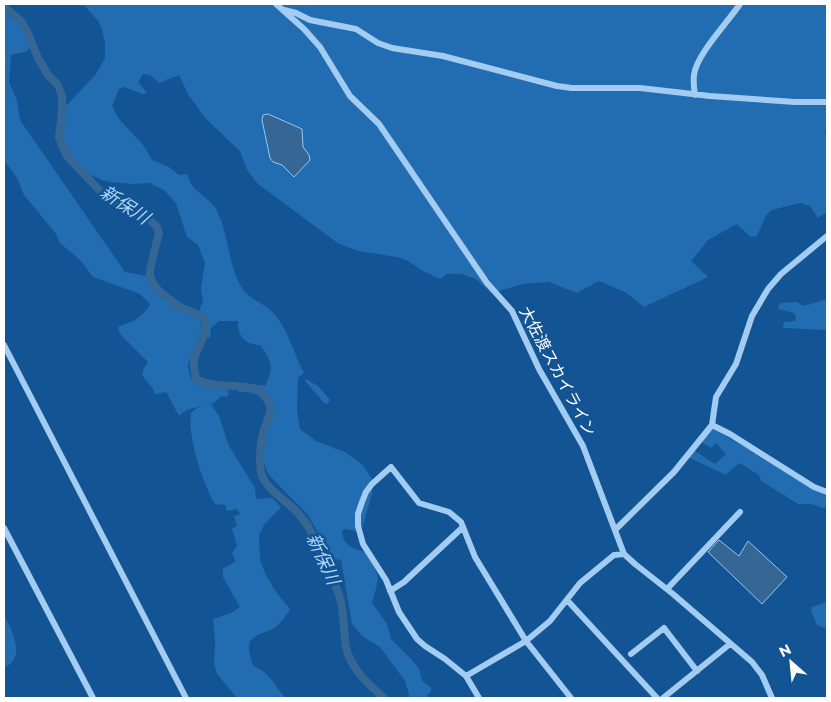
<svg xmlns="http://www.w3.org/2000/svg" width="831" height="702" font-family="Montserrat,'Noto Sans JP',sans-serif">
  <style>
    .green { fill: #226db1 }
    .water { fill: #366694; stroke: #94c8f5 }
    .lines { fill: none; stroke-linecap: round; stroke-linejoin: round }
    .river { stroke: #366694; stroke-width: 8 }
    .minor { stroke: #a2ccf2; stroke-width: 6 }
    .labels { text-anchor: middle; stroke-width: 5; stroke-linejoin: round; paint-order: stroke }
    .street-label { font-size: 16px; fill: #fff; stroke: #135494 }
    .water-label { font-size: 18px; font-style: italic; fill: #aed6f9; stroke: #135494 }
  </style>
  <rect width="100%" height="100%" fill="#135494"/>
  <!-- green -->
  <path class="green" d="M83,4H827V123L825,134L827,136V212L818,218L810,206L800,203L772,210L766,215L757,236L751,237L737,224L708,240L691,261L708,277L644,307L625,292L599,281L577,293L549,282L523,284L491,293L476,279L461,274H447L440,279L423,271L408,261L397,257L359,251L339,244L258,184L247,170L240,151L205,118L188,94L179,75L159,83L150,75L143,74L138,82L147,93L143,94L124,87L119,89L112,106L119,119L144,146L152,160L169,167L179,175L187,174C189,179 191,184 194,188C201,195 211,201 216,209C229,233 227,262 241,286C249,301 266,303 275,315C290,333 293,353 304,373L298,378L297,412L300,429L316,441L345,452L362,464L372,479V494L361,532L345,529L342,531C342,545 354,549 365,552C381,578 380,574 372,603L387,624L391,639L413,661L419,669L422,681L431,687V692L427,695L426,698H410L405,681L380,647L362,636L352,624L341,560L335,559L329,562L320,536L308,515L268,474L259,449V434L269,412C263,396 256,391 239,392L238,387L242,383L265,386C274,368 272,361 260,345C245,345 237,336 238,321H219L211,328L210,338L206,337L205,318L200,313V308L203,302L201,288L205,263L198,245L187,237L176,203L164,190L149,183L131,184L110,182L102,180L89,174L68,153L63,143L61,135L66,106L96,74L105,58V43L102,29L99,22Z
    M4,12C14,19 29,30 30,43C30,46 29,49 28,51L11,55L9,82L17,100L20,120L125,272L146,276L166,299L185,313L200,320L201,331L188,364L189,373L192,380L199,385L213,388L225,386L229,393L227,397L221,396C213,410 190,403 179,416L166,392L155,394C149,377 135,380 148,362L121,335L118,329L119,326C132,323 144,316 150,304L140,294L93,277L80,260L60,243L56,234L24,195L17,178L4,160Z
    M827,299V330L783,328L784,322L795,321L796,317L794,313L778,309L780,303L797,302L803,306Z
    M306,379L318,386L330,400L327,404L324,403L306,382L305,380Z
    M211,404L219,416L229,446L255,488L256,499L272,498L281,507L264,525L259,535L260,560L266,575L276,592L290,609C286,616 281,623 274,628C267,633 250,634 249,646C248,652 252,660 253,666C272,673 273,685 286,698H237L217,674L214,664L215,642L213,619L231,613L240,607L223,577V569L236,561L232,553L237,546L232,528L237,526L234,516L240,514L237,509L227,511L225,505L215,504C203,485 187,435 191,413L197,408Z
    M712,428L822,492L826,496L827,507L822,508L811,504H798L761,481L759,475L739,463L726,475L688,457L693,451C699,452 708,460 715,464L726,454L716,443L711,448L701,442Z
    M827,602V629L817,625L811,611L812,607Z
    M4,616C13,630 26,660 4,667Z"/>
  <!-- water -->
  <path class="water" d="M268,114L302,129L303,147L309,155L310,160L294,177L282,165L273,162L270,158L262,120L263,115Z
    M719,540L739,556L748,541L787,577L762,604L708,552Z"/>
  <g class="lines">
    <!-- river -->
    <path class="river" d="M4,7L20,20L27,31L38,58L48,75L58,85L62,96V112L59,137L66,155L102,193L147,217L157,227L159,233C157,242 149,269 150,275C152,289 171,301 182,308C188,311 199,313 203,319C211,332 196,347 194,360C193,366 195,372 196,379C214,389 238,383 259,390C276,407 271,411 264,430C260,442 259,460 261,472C264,487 282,498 293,508C300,515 307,523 311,532C322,552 332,574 339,595C345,612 343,630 346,647C350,668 369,685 384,698"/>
    <!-- minor -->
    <path class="minor" d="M276,4L304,29L320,47L350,96L379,124L487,283L512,311L539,369L583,446L624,554L635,564L673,594L752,662L762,675L772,698
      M284,10L296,13L310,20L356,29L378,43L392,48L443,56L557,86L572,88H640L710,96L795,102H827
      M695,95C694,88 693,82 694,75C696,55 728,22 740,4
      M4,345L186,698
      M712,425L730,434L814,487L827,492
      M4,528L93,698
      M615,530L674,472L712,425L716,397L736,364L752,316L768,289L781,274L827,236
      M667,589L740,512
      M390,591L404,582L463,527
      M567,600L657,698
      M631,654L664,628L697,671
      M466,676L526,641L550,621L580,583L614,555L624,554
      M479,698L466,676L445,659L425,646L417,639L399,612L386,580L363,544L358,526V514L362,502L366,492L372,484L391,467L419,503L449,512L461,522L475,557L526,641L571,698
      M663,698L730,644"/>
  </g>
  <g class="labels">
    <!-- street labels -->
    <g class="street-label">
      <text transform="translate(558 371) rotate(62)" y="6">大佐渡スカイライン</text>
    </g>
    <!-- water labels -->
    <g class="water-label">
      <text transform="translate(125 205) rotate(33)" y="6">新保川</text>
      <text transform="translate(323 559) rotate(65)" y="6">新保川</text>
    </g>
  </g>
  <!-- border -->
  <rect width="831" height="702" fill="none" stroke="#ffffff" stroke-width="10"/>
  <!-- north arrow -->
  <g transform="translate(791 662) rotate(333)" stroke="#135494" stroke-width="4" paint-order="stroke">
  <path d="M0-4L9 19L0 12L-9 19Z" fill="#ffffff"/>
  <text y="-8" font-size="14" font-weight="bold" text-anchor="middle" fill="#ffffff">N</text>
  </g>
</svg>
